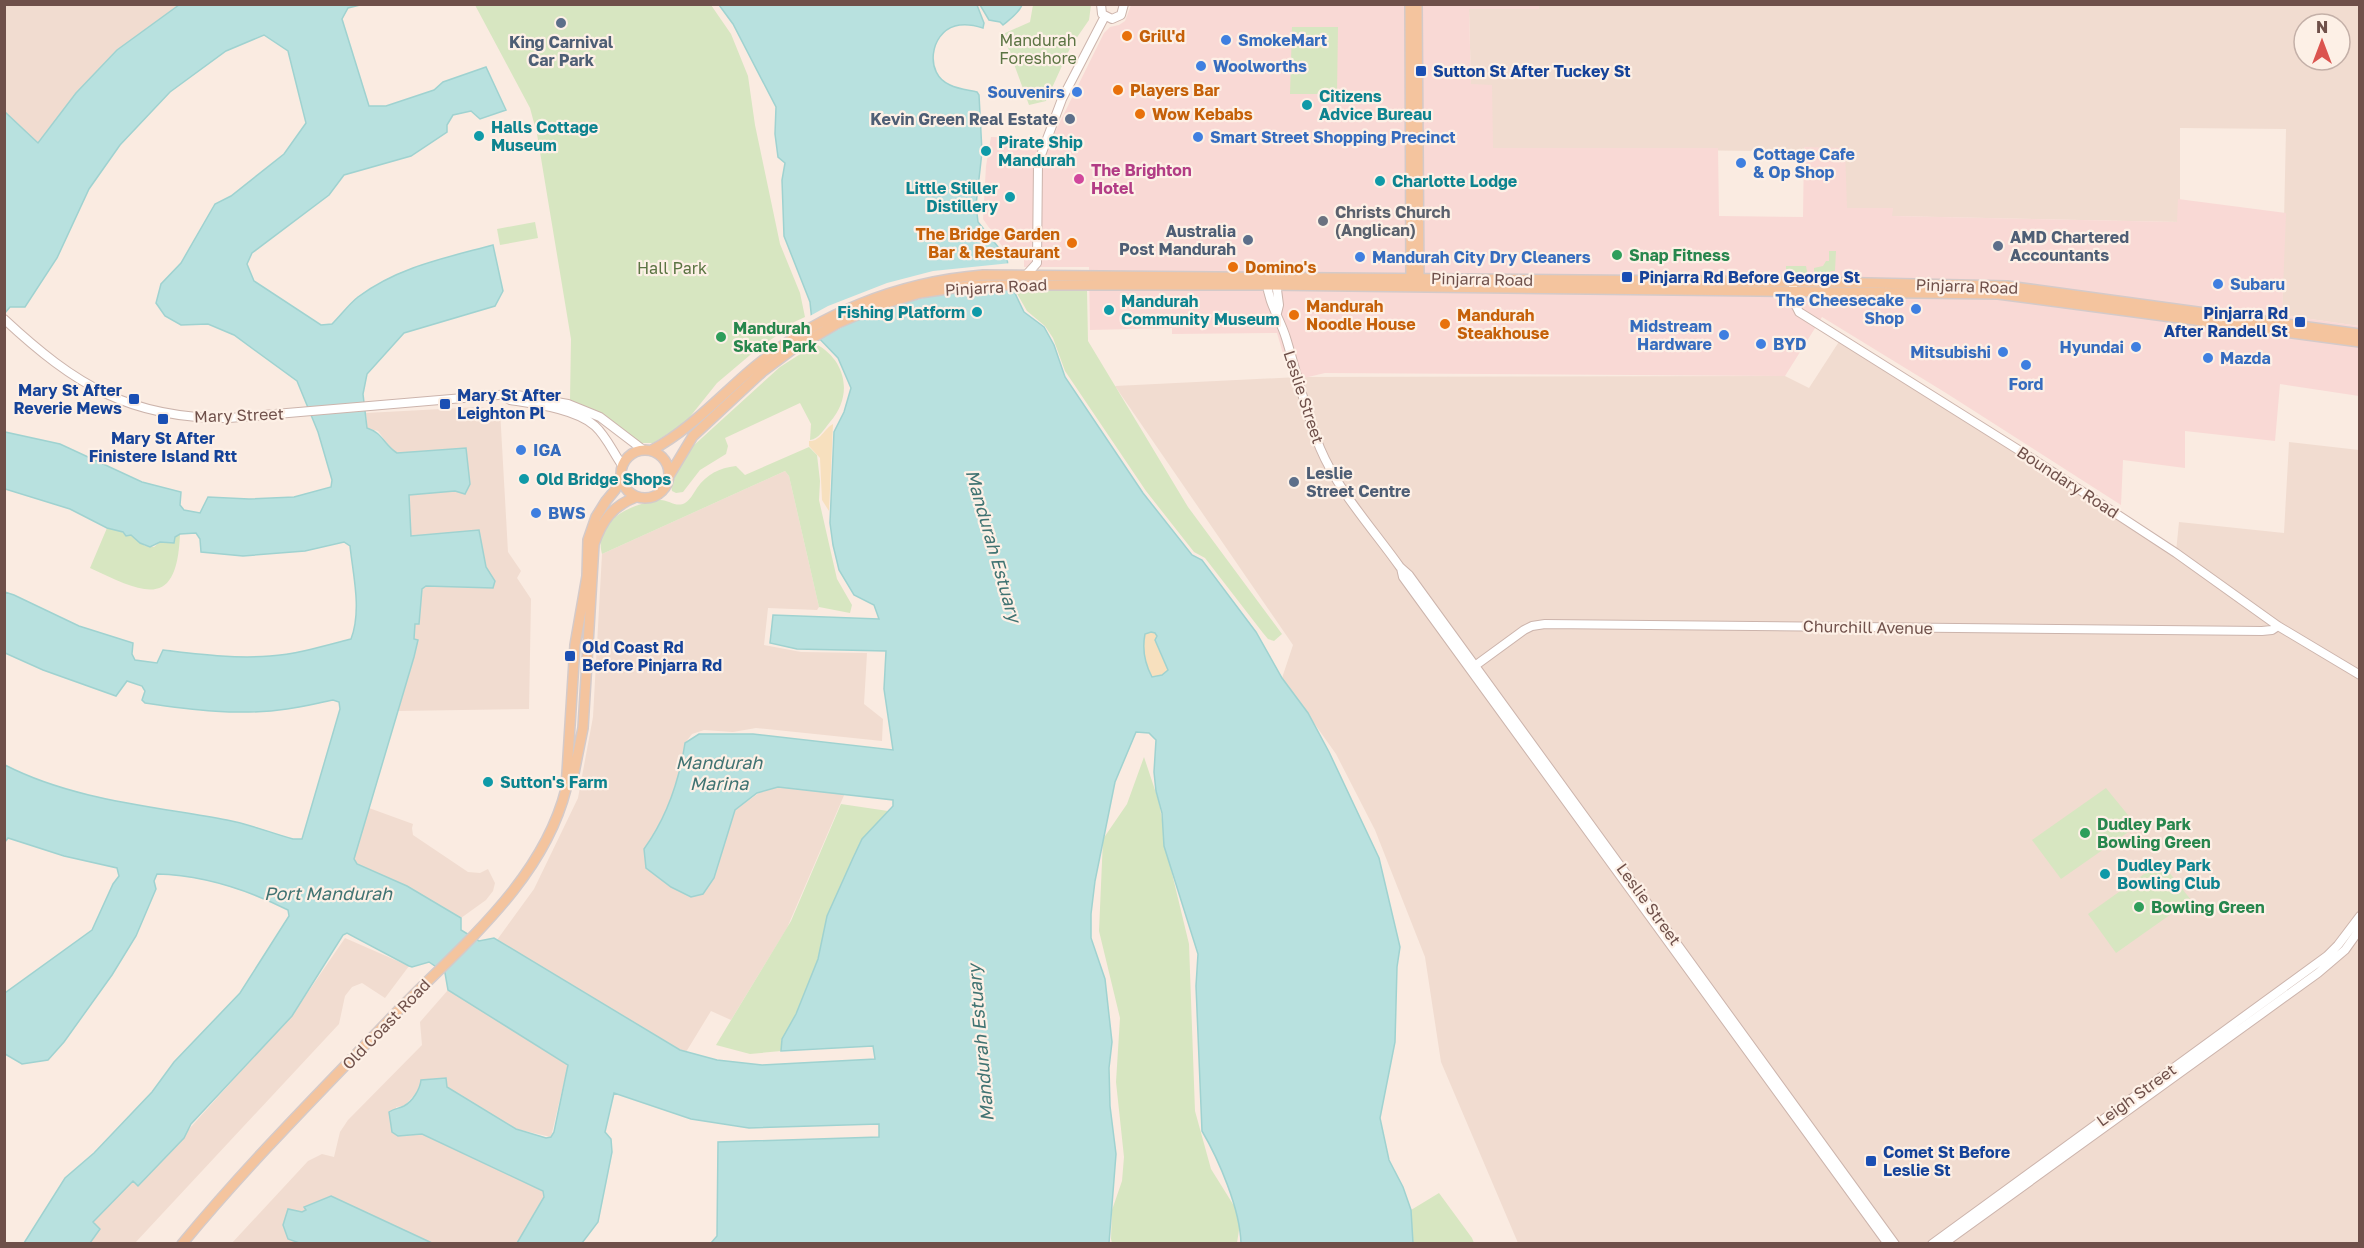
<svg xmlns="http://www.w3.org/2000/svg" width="2364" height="1248" font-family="'Golos Text',sans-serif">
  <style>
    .residential { fill: #f1dcd0; fill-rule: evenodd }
    .commercial { fill: #f9d9d5 }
    .green { fill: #d7e6c1 }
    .sand { fill: #f7e0be }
    .water { fill: #b8e1df; stroke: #9fd2d0; stroke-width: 1.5; fill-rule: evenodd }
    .pier { fill: #faebe1 }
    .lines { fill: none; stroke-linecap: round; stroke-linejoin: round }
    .minor-casing { stroke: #ccb4ac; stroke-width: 10 }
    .major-casing { stroke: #d4cac9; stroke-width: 12 }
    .minor { stroke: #fff; stroke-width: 8 }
    .major { stroke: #f4c49e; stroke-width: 9 }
    .service-dot { fill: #5c6f8a; stroke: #fdf0e6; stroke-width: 2 }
    .food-dot { fill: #e8710a; stroke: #fdf0e6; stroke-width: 2 }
    .shop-dot { fill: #3f7fe0; stroke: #fdf0e6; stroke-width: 2 }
    .transit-dot { fill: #1a4fb4; stroke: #fdf0e6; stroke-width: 2 }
    .culture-dot { fill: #0f9aa8; stroke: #fdf0e6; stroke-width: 2 }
    .hotel-dot { fill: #d1479c; stroke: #fdf0e6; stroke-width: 2 }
    .worship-dot { fill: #6b7280; stroke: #fdf0e6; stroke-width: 2 }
    .leisure-dot { fill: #2e9e5b; stroke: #fdf0e6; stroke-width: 2 }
    .labels { text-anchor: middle; stroke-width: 4.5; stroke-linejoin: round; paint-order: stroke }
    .food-label { font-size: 16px; font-weight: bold; fill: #c56008; stroke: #fdf0e6; text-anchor: start }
    .park-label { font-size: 16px; fill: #5b7443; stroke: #fdf0e6 }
    .shop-label { font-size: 16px; font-weight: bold; fill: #366cbe; stroke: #fdf0e6; text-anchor: start }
    .service-label { font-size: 16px; font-weight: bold; fill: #4e5e75; stroke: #fdf0e6; text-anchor: end }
    .transit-label { font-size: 16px; font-weight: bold; fill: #164399; stroke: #fdf0e6; text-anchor: start }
    .culture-label { font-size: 16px; font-weight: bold; fill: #0d838f; stroke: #fdf0e6; text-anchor: start }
    .hotel-label { font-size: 16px; font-weight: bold; fill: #b23c85; stroke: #fdf0e6; text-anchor: start }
    .worship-label { font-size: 16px; font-weight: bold; fill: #5b616d; stroke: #fdf0e6; text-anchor: start }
    .leisure-label { font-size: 16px; font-weight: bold; fill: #27864d; stroke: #fdf0e6; text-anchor: start }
    .street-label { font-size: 16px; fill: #6f504a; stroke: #fdf0e6 }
    .water-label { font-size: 18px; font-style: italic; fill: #407372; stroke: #fdf0e6 }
  </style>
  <rect width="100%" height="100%" fill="#faebe1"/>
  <!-- residential -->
  <path class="residential" d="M1539,4L2359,5V326L2282,315L2286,129L2180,128V222L1892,216V208H1842V152L1492,148V85H1471L1469,9H1538ZM2304,24H2340V60H2304Z
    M4,5H179L113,54L38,143L5,112Z
    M1842,337L2176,552L2179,522L2284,533L2289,442L2359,450V1243H1518L1441,1062L1425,957L1375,830L1336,754L1282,678L1293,645L1115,386L1298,377L1785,376L1809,388Z
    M479,407L500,410L508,552L521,571L517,578L531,599L529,709L398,711L414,657L417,640H414L415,623H419L422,589L426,586L495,581L486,567L478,530L411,537L408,495L455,491L466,448L397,453L392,450L378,431L367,428L366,413Z
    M785,471L789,476L819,607L817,610L768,608L764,645L801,652L867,653L864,704L883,719L882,741L756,728L733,732L704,730L692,734L685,743L682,764L672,797L645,853L646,868L714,878L735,810L759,793L775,787L845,793L787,928L731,1020L711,1011L686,1052L680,1050L497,940L534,889L578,798L593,717L602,554Z
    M369,808L413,824L412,828L413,835L468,872L480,873L488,869L495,883L493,891L486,900L461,918L357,864L354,859Z
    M345,938L409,966L385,998L362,983L352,987L345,996L339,1024L135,1243L90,1244L100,1229L92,1223L133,1180L138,1186L295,1011Z
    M448,990L568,1065L551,1137L516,1129L446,1087V1078L420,1089L404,1106L396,1107L398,1136L422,1134L543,1191L544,1196L517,1243H432L331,1196L304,1207L306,1210L283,1225L288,1239L302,1243L231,1244L308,1161L322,1154L334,1157L340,1132L348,1120L422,1045L420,1022Z"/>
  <!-- commercial -->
  <path class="commercial" d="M1131,5H1539V9H1469L1471,84L1492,85L1493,148H1718L1719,216L1803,217L1804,147L1845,148L1847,208H1893L1892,216L2177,222L2178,199L2286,213L2282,315L2359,326V396L2280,384L2275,441L2185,431V468L2123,460L2121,505L1946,393L1822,317L1785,376L1325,373L1291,381L1277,333L1172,334V328L1090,330L1089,267H1024V258L1004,249L983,219L986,166L991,137L1052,138L1104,33L1110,27L1119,25L1125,21Z"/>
  <!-- green -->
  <path class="green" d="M475,5H711L731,34L748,76L755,125L780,244L800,293L805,317L792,323V325L756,350L717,383L685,423L653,443H638L600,413L570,400L571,339L537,134L530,108Z
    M1033,5H1091L1089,20L1071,46L1046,101L1029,105L1003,34L1030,22Z
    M1292,27H1338L1337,94H1290Z
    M535,222L538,238L500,245L497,229Z
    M1829,251H1836L1835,271H1831L1825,276L1814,277V268L1823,266L1826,261H1829Z
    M1786,266H1806L1808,277H1786Z
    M1015,290H1087L1088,341L1188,507L1282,634L1274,641L1268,639L1263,633L1205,558L1194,552L1146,491L1065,371L1053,338L1045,326L1027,311Z
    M816,344C847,361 853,396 830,422C824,429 819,439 810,440L811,424L800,403L725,438L728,446L726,454L700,470L683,492L676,493L672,491L671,486L679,466L692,447L780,367Z
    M809,447L817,455L820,481L819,500L837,579L852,605L850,613L819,607L789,476L785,471L602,554C601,550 600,544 601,540C604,515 638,503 659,500C668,499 676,508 685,503C691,499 693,494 697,488C707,474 719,468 736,466L745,475Z
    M107,528L121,531L126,536L131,535L145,546L154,547L160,542H174L175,537L180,534C177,610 145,594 90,568Z
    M1144,757L1159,802L1169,861L1189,944L1195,1111L1211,1169L1241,1217L1237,1243H1112L1111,1239L1112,1210L1122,1181L1124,1157L1116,1082L1120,1018L1099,931L1103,839L1127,804Z
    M2106,788L2137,826L2061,879L2032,840Z
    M841,804L888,811L862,839L853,858L827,916L818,959L796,1014L781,1041V1051L750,1054L716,1045L791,921Z
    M2161,862L2191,900L2116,953L2088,914Z
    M1439,1193L1472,1238L1474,1243H1413L1411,1210Z"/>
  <!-- sand -->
  <path class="sand" d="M833,424L829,511L822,500L820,458L809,446V441C820,442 824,429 833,424Z
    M1151,632L1155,633L1157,636L1155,640L1168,670L1162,675L1152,677C1145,663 1142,649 1145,634Z"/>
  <!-- water -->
  <path class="water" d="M179,5H360L348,8L342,19L369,106H386L434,90L443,82L486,67L506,110L480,119L471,111L453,115L447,125V132L411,156L344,175L329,195L252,253L247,264L254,281L321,325L332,324C341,315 349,304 358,297C398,267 445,258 493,245L503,291L495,306L404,333L367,374L363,394L367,428C383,433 384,445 397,453L466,448L470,484L465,494L455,491L409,495L411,536L479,530L486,567L495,581L493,588L426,586L422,589L419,624H415L414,639L418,640L414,657L354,859L357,864L407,886L461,918V930L479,941L494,938L680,1050L717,1060L762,1065L875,1059L873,1046L781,1051L782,1039L796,1014L818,959L827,916L853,858L862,839L893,806V800L778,787L757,793L735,810L714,878L703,894L691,897L671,887L646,868L644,849C667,817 679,782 685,743L699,734H753L893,750L884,689L886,651L797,649L770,643L773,615L879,619L874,605L854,595L839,570L833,545L830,523L834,432L844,412L851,388L838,358L813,332L810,302L784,236L782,180L785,163L778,157L775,134L776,107L733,24L719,5H977L984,23L983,28C974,25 965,23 955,26C930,33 924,74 950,85C958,89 968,90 977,92L979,95L982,152L976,205L978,222L1007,258L1010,283L1024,312L1044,327L1054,345L1065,377L1143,493L1192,555L1202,560L1256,632L1282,678L1308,713L1329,752L1379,858L1400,947L1397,967L1395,1042L1380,1118L1389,1160L1403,1187L1411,1210L1413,1243H1241C1240,1209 1219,1160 1202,1131L1196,986L1198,954L1164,846L1162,813L1156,791L1154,772L1156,740L1149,733L1136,732L1115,782L1095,881L1091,914V938L1105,979L1112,1042L1109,1068L1110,1106L1116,1154L1109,1243H711L717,1236L718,1142L879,1137V1124L749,1128L691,1119L614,1093L605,1132L611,1139L612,1152L598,1222L582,1243H517L544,1197L543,1191L422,1134L398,1136L392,1132L389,1112C395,1108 398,1109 404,1106C413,1101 420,1089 421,1080L446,1078L447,1087L516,1129L546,1138L551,1137L554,1132L568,1065L448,990L445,973L429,962L412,967L409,966L347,933L343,935L292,1016L191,1124L184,1138L138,1186L133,1181L93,1222L100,1229L90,1243H24L65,1178L94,1153L152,1092L174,1062L240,993L289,916L288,910C248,890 202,875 157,874L154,881L156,889L136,936L112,975L64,1042L48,1060L22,1064L5,1054V993L92,930L113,884L119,876L117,868L64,856L8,838L5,842V765C73,800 152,806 227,820C249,824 271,833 293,839H302L340,709L339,702L333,700C318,703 303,707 287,709C240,716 191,710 145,703L142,700L145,691L142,686L127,681L116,696L43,670L5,653V592L14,595L79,626L133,643L132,654L135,660L157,663L163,650C198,654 234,659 270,656C297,654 324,646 351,639C362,610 353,575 350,546L344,542L305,551L243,556L201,552L200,539L196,533L180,534L175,537L174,543L160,542L150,547L140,543L131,535L126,536L123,532L107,528L70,509L5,489V432L60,444L142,482L181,492L180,505L184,510L200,513L208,497L249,499L294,497L331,487L332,480L318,432L297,381L234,335L208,324L181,325L165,316L156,303L161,284L181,263L215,204L231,196L284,154L306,123L288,51L264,35L226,51L170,92L120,145L89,189L57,258L25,307H10L5,313V112L38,143L76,93L117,50ZM1151,632L1155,633L1157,636L1155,640L1168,670L1162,675L1152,677C1145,664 1142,649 1145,634Z
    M980,5L1022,4V5C1019,13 1010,19 1003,25L1000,22L989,20Z
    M331,1196L432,1243L302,1244L288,1239L283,1225L288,1209L302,1212L306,1210L304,1207Z"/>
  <!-- pier -->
  <path class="pier" d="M1011,263L1013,282L944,293L908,302L854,321L817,341L809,329L808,317L828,306L887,283L933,271Z"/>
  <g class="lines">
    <!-- minor casing -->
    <g class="minor-casing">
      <path id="minor" d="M1101,4L1102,14L1112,19L1121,15L1124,4
        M1027,274L1037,263L1038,163L1062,99L1105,16
        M1267,282C1268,303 1280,318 1286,338C1297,374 1306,413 1320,448C1338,491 1373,529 1400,567L1409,575L1895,1244
        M1276,282L1279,305L1277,313
        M1793,287L1795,304L1799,312L2025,454L2176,553L2278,626L2360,675
        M4,319C75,385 130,419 229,418L511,394L568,404L600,417L642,449
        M503,396L510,400C535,404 576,409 595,426C606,436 613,452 622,465
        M1401,568L1403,577L1888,1244
        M1472,668L1524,630L1532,626L1545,624L2262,631L2272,630L2278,626
        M1932,1244L2327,956L2338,945L2360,916
        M1943,1244L2318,973L2345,950L2360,929"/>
    </g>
    <!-- major casing -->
    <g class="major-casing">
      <path id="major" d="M1410,4L1411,284
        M1417,4L1419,284
        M621 474a24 24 0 1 1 48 0a24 24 0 1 1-48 0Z
        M652,450C691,429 719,397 752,369C817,314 898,282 983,275L1822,282L2007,286L2360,334
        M669,476L693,436L762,372L793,349L838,323L880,305L920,293L974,285H1267L1998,294L2360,342
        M568,785L574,773L583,728L594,544C602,521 612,506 636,497
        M182,1244C248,1164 321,1091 392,1017C457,949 542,884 566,789L575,645L587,576L588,540L596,517L606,501L615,490L621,477"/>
    </g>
    <!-- minor -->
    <use href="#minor" class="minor"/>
    <!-- major -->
    <use href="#major" class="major"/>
  </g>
  <!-- markers -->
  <g class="service-dot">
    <circle cx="561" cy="23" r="6"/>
    <circle cx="1070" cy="119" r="6"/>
    <circle cx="1248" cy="240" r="6"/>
    <circle cx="1998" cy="246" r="6"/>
    <circle cx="1294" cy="482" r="6"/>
  </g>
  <g class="food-dot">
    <circle cx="1127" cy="36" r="6"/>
    <circle cx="1118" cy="90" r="6"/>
    <circle cx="1140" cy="114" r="6"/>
    <circle cx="1072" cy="243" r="6"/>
    <circle cx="1233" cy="267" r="6"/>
    <circle cx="1294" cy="315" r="6"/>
    <circle cx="1445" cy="324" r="6"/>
  </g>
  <g class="shop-dot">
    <circle cx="1226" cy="40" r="6"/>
    <circle cx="1201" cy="66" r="6"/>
    <circle cx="1077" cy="92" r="6"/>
    <circle cx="1198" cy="137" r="6"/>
    <circle cx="1741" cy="163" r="6"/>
    <circle cx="1360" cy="257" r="6"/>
    <circle cx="2218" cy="284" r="6"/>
    <circle cx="1916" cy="309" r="6"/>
    <circle cx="1724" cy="335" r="6"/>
    <circle cx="1761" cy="344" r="6"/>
    <circle cx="2136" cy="347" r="6"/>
    <circle cx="2003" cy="352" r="6"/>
    <circle cx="2208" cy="358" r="6"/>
    <circle cx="2026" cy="365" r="6"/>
    <circle cx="521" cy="450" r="6"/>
    <circle cx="536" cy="513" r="6"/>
  </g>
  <g class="transit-dot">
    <rect x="1415" y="65" width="12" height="12" rx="3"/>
    <rect x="1621" y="271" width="12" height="12" rx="3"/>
    <rect x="2294" y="316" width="12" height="12" rx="3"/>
    <rect x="128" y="393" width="12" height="12" rx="3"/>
    <rect x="439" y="398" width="12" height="12" rx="3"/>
    <rect x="157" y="413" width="12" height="12" rx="3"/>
    <rect x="564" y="650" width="12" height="12" rx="3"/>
    <rect x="1865" y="1155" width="12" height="12" rx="3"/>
  </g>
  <g class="culture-dot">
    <circle cx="1307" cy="105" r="6"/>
    <circle cx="479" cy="136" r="6"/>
    <circle cx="986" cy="151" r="6"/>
    <circle cx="1380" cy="181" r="6"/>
    <circle cx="1010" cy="197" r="6"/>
    <circle cx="1109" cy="310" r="6"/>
    <circle cx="977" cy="312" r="6"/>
    <circle cx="524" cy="479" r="6"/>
    <circle cx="488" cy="782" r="6"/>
    <circle cx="2105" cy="874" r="6"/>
  </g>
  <circle class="hotel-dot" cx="1079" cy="179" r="6"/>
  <circle class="worship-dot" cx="1323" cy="221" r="6"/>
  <g class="leisure-dot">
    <circle cx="1617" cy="255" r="6"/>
    <circle cx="721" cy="337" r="6"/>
    <circle cx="2085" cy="833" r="6"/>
    <circle cx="2139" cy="907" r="6"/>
  </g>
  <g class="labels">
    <!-- food labels -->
    <g class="food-label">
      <text x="1139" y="42">Grill'd</text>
      <text x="1130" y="96">Players Bar</text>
      <text x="1152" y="120">Wow Kebabs</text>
      <text x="1060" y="240" text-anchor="end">The Bridge Garden<tspan x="1060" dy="18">Bar &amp; Restaurant</tspan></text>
      <text x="1245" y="273">Domino's</text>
      <text x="1306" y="312">Mandurah<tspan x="1306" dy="18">Noodle House</tspan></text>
      <text x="1457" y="321">Mandurah<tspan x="1457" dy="18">Steakhouse</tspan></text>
    </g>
    <!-- park labels -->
    <g class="park-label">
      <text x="1038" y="46">Mandurah<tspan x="1038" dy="18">Foreshore</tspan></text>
      <text x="672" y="274">Hall Park</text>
    </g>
    <!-- shop labels -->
    <g class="shop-label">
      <text x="1238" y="46">SmokeMart</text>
      <text x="1213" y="72">Woolworths</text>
      <text x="1065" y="98" text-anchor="end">Souvenirs</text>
      <text x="1210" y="143">Smart Street Shopping Precinct</text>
      <text x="1753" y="160">Cottage Cafe<tspan x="1753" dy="18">&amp; Op Shop</tspan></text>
      <text x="1372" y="263">Mandurah City Dry Cleaners</text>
      <text x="2230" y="290">Subaru</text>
      <text x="1904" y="306" text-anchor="end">The Cheesecake<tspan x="1904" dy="18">Shop</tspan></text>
      <text x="1712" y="332" text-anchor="end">Midstream<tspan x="1712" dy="18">Hardware</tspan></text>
      <text x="1773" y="350">BYD</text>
      <text x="2124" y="353" text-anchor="end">Hyundai</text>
      <text x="1991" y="358" text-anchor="end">Mitsubishi</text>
      <text x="2220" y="364">Mazda</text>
      <text x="2026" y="390" text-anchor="middle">Ford</text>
      <text x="533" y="456">IGA</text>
      <text x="548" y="519">BWS</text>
    </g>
    <!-- service labels -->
    <g class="service-label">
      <text x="561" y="48" text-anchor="middle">King Carnival<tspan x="561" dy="18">Car Park</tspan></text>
      <text x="1058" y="125">Kevin Green Real Estate</text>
      <text x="1236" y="237">Australia<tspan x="1236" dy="18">Post Mandurah</tspan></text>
      <text x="2010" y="243" text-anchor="start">AMD Chartered<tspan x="2010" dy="18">Accountants</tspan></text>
      <text x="1306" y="479" text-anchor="start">Leslie<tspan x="1306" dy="18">Street Centre</tspan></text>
    </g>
    <!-- transit labels -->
    <g class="transit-label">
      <text x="1433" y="77">Sutton St After Tuckey St</text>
      <text x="1639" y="283">Pinjarra Rd Before George St</text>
      <text x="2288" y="319" text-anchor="end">Pinjarra Rd<tspan x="2288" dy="18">After Randell St</tspan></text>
      <text x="122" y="396" text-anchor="end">Mary St After<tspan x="122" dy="18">Reverie Mews</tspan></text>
      <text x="457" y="401">Mary St After<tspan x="457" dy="18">Leighton Pl</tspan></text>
      <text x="163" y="444" text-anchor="middle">Mary St After<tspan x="163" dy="18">Finistere Island Rtt</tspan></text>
      <text x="582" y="653">Old Coast Rd<tspan x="582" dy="18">Before Pinjarra Rd</tspan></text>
      <text x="1883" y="1158">Comet St Before<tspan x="1883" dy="18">Leslie St</tspan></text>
    </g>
    <!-- culture labels -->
    <g class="culture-label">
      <text x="1319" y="102">Citizens<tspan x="1319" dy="18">Advice Bureau</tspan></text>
      <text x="491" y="133">Halls Cottage<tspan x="491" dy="18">Museum</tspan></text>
      <text x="998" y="148">Pirate Ship<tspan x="998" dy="18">Mandurah</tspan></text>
      <text x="1392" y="187">Charlotte Lodge</text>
      <text x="998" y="194" text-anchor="end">Little Stiller<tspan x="998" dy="18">Distillery</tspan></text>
      <text x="1121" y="307">Mandurah<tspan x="1121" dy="18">Community Museum</tspan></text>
      <text x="965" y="318" text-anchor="end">Fishing Platform</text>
      <text x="536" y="485">Old Bridge Shops</text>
      <text x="500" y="788">Sutton's Farm</text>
      <text x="2117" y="871">Dudley Park<tspan x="2117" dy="18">Bowling Club</tspan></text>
    </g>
    <!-- hotel labels -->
    <g class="hotel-label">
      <text x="1091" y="176">The Brighton<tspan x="1091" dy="18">Hotel</tspan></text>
    </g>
    <!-- worship labels -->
    <g class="worship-label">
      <text x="1335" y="218">Christs Church<tspan x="1335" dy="18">(Anglican)</tspan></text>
    </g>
    <!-- leisure labels -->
    <g class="leisure-label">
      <text x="1629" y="261">Snap Fitness</text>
      <text x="733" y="334">Mandurah<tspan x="733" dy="18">Skate Park</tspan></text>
      <text x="2097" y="830">Dudley Park<tspan x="2097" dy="18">Bowling Green</tspan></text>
      <text x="2151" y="913">Bowling Green</text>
    </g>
    <!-- street labels -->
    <g class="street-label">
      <text transform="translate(1482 279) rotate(1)" y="6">Pinjarra Road</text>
      <text transform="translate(1967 286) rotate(2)" y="6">Pinjarra Road</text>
      <text transform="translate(996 287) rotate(-3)" y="6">Pinjarra Road</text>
      <text transform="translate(1304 397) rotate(72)" y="6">Leslie Street</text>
      <text transform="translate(239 415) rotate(-2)" y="6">Mary Street</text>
      <text transform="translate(2068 482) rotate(33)" y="6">Boundary Road</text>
      <text transform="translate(1868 627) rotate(1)" y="6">Churchill Avenue</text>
      <text transform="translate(1649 904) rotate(54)" y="6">Leslie Street</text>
      <text transform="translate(386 1024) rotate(-46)" y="6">Old Coast Road</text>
      <text transform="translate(2136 1095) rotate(-36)" y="6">Leigh Street</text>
    </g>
    <!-- water labels -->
    <g class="water-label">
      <text transform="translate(993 546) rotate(74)" y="6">Mandurah Estuary</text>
      <text x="719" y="769">Mandurah<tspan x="719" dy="21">Marina</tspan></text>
      <text x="328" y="900">Port Mandurah</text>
      <text transform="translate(981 1043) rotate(-95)" y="6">Mandurah Estuary</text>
    </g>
  </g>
  <!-- border -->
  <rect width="2364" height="1248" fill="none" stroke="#6f504a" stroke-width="12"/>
  <!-- north arrow -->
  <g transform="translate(2322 42)"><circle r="28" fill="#fdf0e6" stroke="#c4b0a8" stroke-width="1.5"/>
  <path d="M0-4.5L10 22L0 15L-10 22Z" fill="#db544f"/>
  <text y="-9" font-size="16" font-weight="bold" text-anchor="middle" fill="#6f504a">N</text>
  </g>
</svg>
